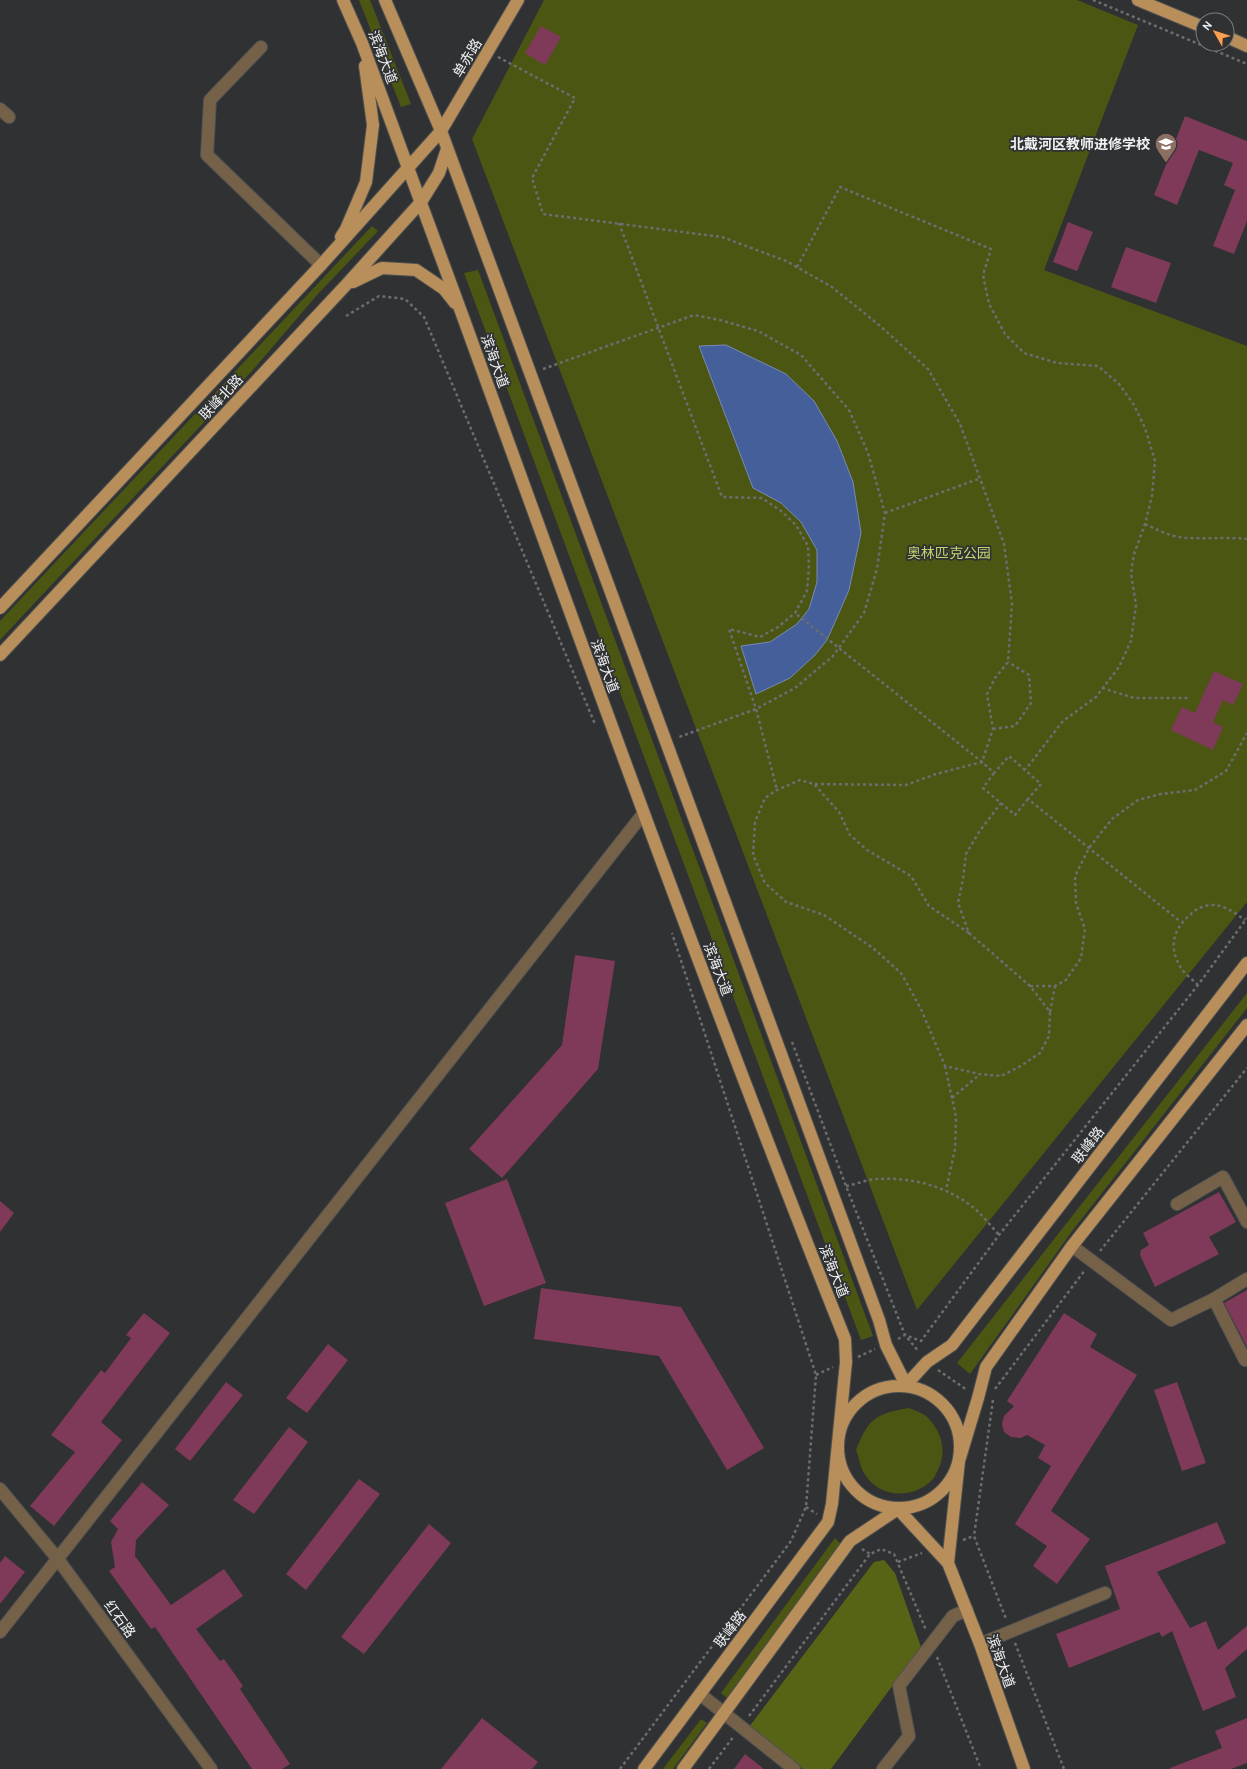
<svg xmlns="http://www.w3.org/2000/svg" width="1247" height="1769" font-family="Overpass,'Noto Sans SC',sans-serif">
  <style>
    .green { fill: #4c5613 }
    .forest { fill: #586415 }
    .water { fill: #455f9b; stroke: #788ab5 }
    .building { fill: #7e3a58 }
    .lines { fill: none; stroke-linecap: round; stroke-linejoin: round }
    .minor-casing { stroke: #4e5051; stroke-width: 14 }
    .major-casing { stroke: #4e5051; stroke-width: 14 }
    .path { stroke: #6b6d6f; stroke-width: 2.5; stroke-dasharray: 3 3; stroke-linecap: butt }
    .minor { stroke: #756148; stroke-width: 12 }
    .major { stroke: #b88e5a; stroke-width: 12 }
    .labels { text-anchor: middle; stroke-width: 3.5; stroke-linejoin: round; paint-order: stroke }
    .street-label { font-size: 14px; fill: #eef0f1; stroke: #2f3133 }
    .poi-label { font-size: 14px; font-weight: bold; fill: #eef0f1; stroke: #2f3133; text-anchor: end }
    .park-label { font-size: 14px; fill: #c3d66f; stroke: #2f3133 }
  </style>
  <rect width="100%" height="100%" fill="#2f3133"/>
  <!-- green -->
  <path class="green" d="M359,0H370L411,104L401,107Z
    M544,0H1077L1138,25L1044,270L1247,346V902L917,1310L472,139Z
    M372,226L378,231L317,295L252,371L0,640V621Z
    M478,270L873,1336L861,1340L464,273Z
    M1247,993V1008L1073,1230L970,1374L957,1363Z
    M909,1408C914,1410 923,1413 927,1417C942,1432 947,1451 938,1470C936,1473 935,1478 932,1480C912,1500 878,1498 864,1473C860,1467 859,1457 856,1450C869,1418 875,1414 909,1408Z
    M835,1538L841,1544L727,1698L721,1693Z
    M701,1719L707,1723L673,1769H663Z"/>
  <!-- forest -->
  <path class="forest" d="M884,1560L895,1573L921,1647L831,1769H803L749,1727L874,1562Z"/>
  <!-- water -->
  <path class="water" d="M726,345L786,374L814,401L837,441L853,482L861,533L849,590L827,640L815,655L790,678L756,694L741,646L770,642L797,624L809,609L817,582V550L801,522L781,503L753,488L699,346Z"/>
  <!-- building -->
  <path class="building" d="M541,26L561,37L545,65L525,53Z
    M1185,116L1247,141V221L1234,254L1213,246L1235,190L1224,185L1233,163L1199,150L1177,205L1154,195Z
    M1068,222L1093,232L1077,271L1053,262Z
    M1126,247L1171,263L1156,303L1111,287Z
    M1214,671L1243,684L1233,705L1223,700L1213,722L1223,727L1213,750L1171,730L1182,707L1195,713Z
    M575,955L615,961L598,1069L502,1178L469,1149L562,1045Z
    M507,1179L546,1283L484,1306L445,1203Z
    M1219,1192L1236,1222L1209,1237L1219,1254L1155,1287L1140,1255L1141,1250L1149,1245L1143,1233Z
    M0,1201L14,1213L0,1232Z
    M541,1288L681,1307L764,1448L727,1470L659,1356L534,1339Z
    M1247,1290V1347L1224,1303Z
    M144,1313L170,1333L101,1422L122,1440L54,1526L30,1506L75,1452L51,1435L101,1370L105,1373L131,1338L126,1335Z
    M1064,1313L1097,1334L1090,1347L1137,1375L1051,1511L1090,1539L1057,1584L1033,1566L1047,1546L1015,1524L1051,1466L1038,1458L1045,1445L1027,1435L1021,1438L1011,1437L1004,1432L1002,1424L1004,1416L1014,1406L1007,1401Z
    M328,1344L348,1360L307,1413L286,1398Z
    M226,1382L243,1395L190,1461L175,1449Z
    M1177,1382L1206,1463L1182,1471L1154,1390Z
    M289,1427L308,1442L254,1514L233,1500Z
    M359,1479L380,1494L306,1590L286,1574Z
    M142,1482L169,1505L136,1540L135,1556L171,1605L224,1569L243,1596L196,1629L220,1661L224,1659L243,1686L240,1689L290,1764L282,1769H252L155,1627L151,1629L109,1571L115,1567L111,1542L118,1529L110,1521Z
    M1217,1522L1226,1543L1157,1572L1190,1628L1206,1621L1218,1650L1247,1626V1649L1225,1668L1236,1697L1203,1711L1172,1631L1162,1637L1159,1632L1069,1668L1056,1634L1120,1609L1105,1566Z
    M429,1524L451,1543L364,1654L341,1637Z
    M5,1556L25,1572L0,1604V1563Z
    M482,1718L538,1762L532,1769H441Z
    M1247,1718V1763L1231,1769H1170V1768L1222,1748L1215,1731Z
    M745,1754L764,1769H734Z"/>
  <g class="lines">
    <!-- minor casing -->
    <g class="minor-casing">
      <path id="minor" d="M261,47L210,100L207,155L321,265
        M0,109L9,117
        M1177,1204L1223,1177L1247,1222
        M1072,1246L1171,1320L1214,1299L1245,1360
        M1214,1299L1247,1279
        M0,1489L57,1558L211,1769
        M0,1632L643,814
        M980,1644L1105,1593
        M700,1694L794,1769
        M883,1769L909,1736L899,1686L953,1616L967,1610"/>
    </g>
    <!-- major casing -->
    <g class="major-casing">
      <path id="major" d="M343,0L362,43C396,134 430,225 463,317C587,659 710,1001 845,1339L846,1362L832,1504L828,1522L644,1769
        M385,0L441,131L879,1320L886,1345L906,1385L927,1362L952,1345L1247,963
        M1138,0L1203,27
        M1227,37L1247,46
        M341,237L346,229L366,182L373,125L365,66
        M353,282L382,268L416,270L444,289L455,303
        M0,608L321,265L441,131L518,0
        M0,655L346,285L421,202L439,173L447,149
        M838 1447a61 61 0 1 1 122 0a61 61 0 1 1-122 0Z
        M948,1563L959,1461L978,1398L986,1367L1072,1246L1247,1025
        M683,1769L850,1541L898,1509L948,1563L980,1644L1024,1769"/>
    </g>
    <!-- path -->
    <path class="path" d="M1093,0L1247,64
      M498,57L575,98L532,178L543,214L722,237L786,261L832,287L879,325L928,369L960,424L1004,544L1012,604L1008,662L995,678L987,694L993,729L982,762L795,613
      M619,223L722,497L762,498L781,511L796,525L808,546L809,567L807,591L795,613L778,627L760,637L729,629L756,709L777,790
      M797,267L840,187L991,249L983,275L989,304L1005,334L1024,353L1057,363L1098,366L1119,384L1134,405L1145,428L1155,461L1152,496L1145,524L1134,554L1131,573L1136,605L1131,641L1119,667L1096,697L1063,721L1026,769
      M346,316L379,296L405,299L424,317L595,724
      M543,369L694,315L720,320L758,331L801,355L849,410L868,453L885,513L877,569L864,613L833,656L795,688L756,709L679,737
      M885,513L981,478
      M1145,524C1159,531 1174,538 1190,538C1209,539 1228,537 1247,539
      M1102,688L1134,698H1189
      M993,729L1015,726L1031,703L1029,675L1008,662
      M994,773L983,788L1015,815L1028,799
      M815,784L906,785L936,774L982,762L994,773L1009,756L1041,784L1028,799L1181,922
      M969,933L929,906L911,876L867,850L850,835L839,812L814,784L800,780L777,790L765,798L755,822L753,855L765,883L786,902L824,915L873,948L901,973L921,1009L945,1066L979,1074L1001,1076L1019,1067L1040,1053L1049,1036L1050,1012L1030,986L969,933L958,903L963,879L966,854L979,832L1001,803
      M1198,985C1193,980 1185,974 1181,968C1168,947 1173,929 1191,914C1196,909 1202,906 1210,905C1223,904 1235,913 1245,920
      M1030,986H1055L1066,980L1081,958L1085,929L1076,903L1075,876L1089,848L1112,819L1138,800L1161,794L1195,790L1226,771L1247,733
      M1050,1012L1055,986
      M792,1042L846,1186L905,1335L921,1341L999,1235L1198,985L1247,918
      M945,1066L956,1117L955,1149L946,1190
      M952,1098L979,1075
      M846,1186C857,1184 868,1179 879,1179C913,1177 948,1187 974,1208C983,1216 991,1226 999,1235
      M1100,1251L1247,1068
      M898,1339L905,1335L919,1352
      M858,1357L875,1349
      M938,1370L967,1390
      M816,1375L833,1367
      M995,1389L1085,1270
      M993,1400L974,1536L1006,1619
      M806,1507L817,1514
      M963,1540L974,1536
      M862,1549L870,1554
      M898,1562L922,1553
      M1015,1643L1064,1769
      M937,1657L981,1769
      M749,1716L870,1554L881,1549L894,1554L926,1630
      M620,1769L791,1541L806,1507L816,1375L672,933
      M709,1769L734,1736"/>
    <!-- minor -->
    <use href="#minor" class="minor"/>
    <!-- major -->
    <use href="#major" class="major"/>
  </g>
  <!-- icons -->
  <defs>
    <g id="school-pin" transform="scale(1.15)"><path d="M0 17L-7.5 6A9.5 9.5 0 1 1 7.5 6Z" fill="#8d6e63" stroke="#2f3133"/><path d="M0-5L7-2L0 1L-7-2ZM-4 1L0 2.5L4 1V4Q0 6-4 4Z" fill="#fff"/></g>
  </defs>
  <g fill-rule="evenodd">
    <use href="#school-pin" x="1166" y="144"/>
  </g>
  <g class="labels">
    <!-- street labels -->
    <g class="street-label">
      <text transform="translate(383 57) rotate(69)" y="5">滨海大道</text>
      <text transform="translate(467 58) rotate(-59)" y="5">单赤路</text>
      <text transform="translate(495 361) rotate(70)" y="5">滨海大道</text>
      <text transform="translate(221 397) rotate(-47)" y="5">联峰北路</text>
      <text transform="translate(605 666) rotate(70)" y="5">滨海大道</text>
      <text transform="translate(718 969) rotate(69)" y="5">滨海大道</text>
      <text transform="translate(1088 1145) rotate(-52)" y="5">联峰路</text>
      <text transform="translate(834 1271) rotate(68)" y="5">滨海大道</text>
      <text transform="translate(120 1619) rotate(54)" y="5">红石路</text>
      <text transform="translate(730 1629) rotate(-53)" y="5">联峰路</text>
      <text transform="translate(1001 1661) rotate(70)" y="5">滨海大道</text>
    </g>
    <!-- poi labels -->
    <g class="poi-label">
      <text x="1150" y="149">北戴河区教师进修学校</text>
    </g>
    <!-- park labels -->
    <g class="park-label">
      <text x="949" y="558">奥林匹克公园</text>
    </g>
  </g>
  <!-- north arrow -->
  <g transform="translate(1215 32) rotate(309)"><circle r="19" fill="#2f3133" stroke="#7b7d7f"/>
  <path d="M0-3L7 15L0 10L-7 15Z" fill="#fb9e50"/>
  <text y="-6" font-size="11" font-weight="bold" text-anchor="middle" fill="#eef0f1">N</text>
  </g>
</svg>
